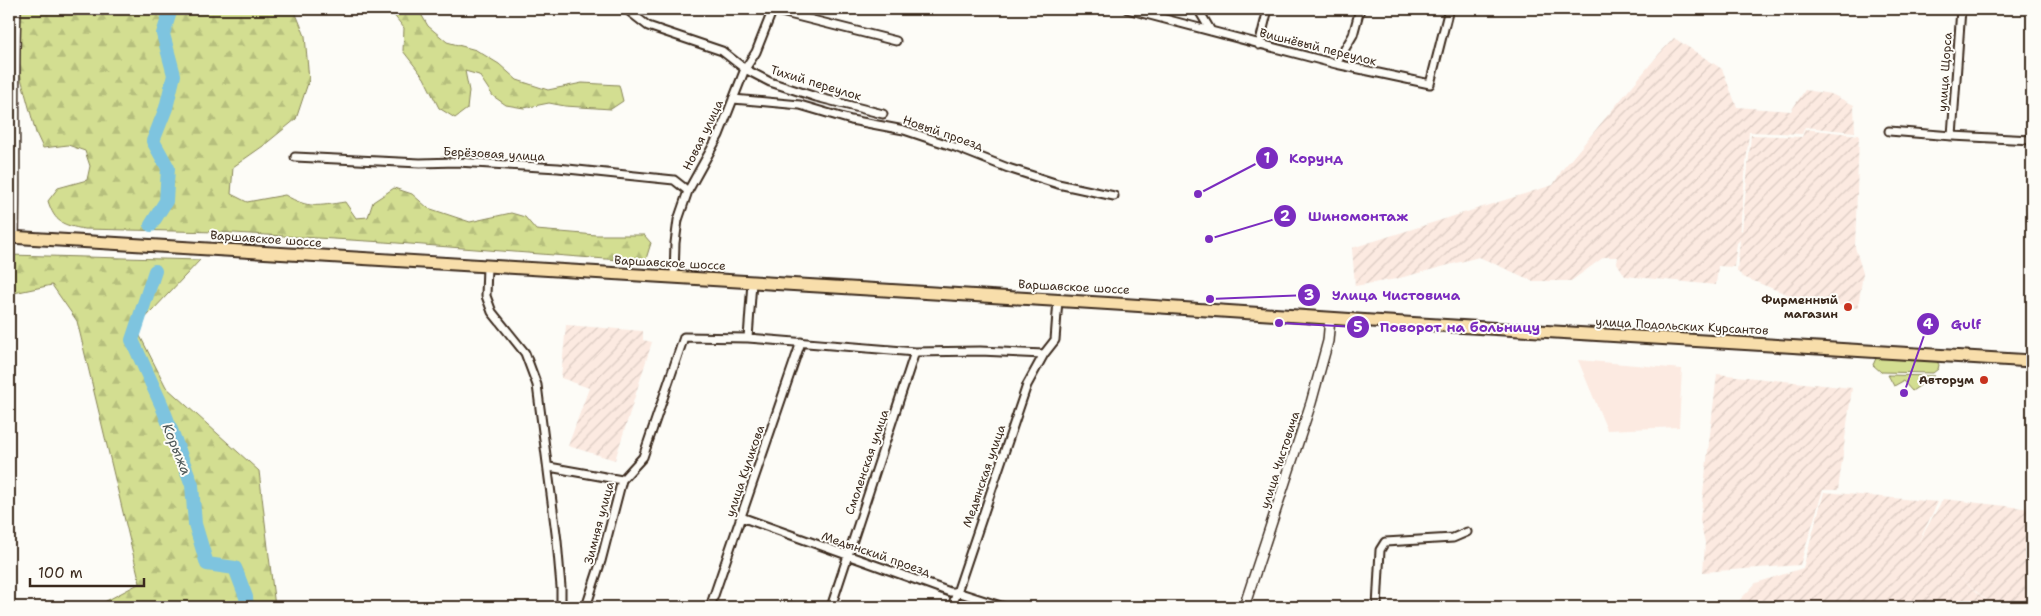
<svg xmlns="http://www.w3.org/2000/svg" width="2041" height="616" font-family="'Shantell Sans',sans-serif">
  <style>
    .built { fill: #fceae1 }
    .industrial { fill: url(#industrial-furrows) }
    .green { fill: #d3de91; stroke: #878458 }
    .forest { fill: url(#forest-firs); stroke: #878458 }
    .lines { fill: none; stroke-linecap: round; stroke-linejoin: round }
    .river { stroke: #7ec4df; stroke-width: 14 }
    .minor-casing { stroke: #3b2a1e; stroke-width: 11 }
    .tertiary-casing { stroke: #3b2a1e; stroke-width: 12 }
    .primary-casing { stroke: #3b2a1e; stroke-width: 15 }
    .minor { stroke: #fdfcf7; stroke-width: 7 }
    .tertiary { stroke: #fdfcf7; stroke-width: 9 }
    .primary { stroke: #f8deab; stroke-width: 11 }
    .poi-dot { fill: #c8321e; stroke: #fdfcf7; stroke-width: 2 }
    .labels { text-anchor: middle; stroke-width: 4; stroke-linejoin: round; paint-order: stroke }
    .street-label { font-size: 12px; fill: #3b2a1e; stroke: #fdfcf7 }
    .poi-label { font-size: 12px; font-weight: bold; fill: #3b2a1e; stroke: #fdfcf7; text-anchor: end }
    .water-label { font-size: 14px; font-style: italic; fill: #4f5858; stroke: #fdfcf7 }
    .leader { fill: none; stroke: #7b2cbf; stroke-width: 2 }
    .callout-dot { fill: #7b2cbf; stroke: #fdfcf7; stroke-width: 2 }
    .mark-label { font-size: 15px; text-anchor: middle; font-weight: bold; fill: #fff }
    .callout-label { font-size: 14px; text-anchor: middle; font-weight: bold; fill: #7b2cbf; stroke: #fdfcf7; stroke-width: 4; stroke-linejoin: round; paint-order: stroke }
  </style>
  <defs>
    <pattern id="industrial-furrows" width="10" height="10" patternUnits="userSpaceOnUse" patternTransform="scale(1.25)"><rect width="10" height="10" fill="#fceae1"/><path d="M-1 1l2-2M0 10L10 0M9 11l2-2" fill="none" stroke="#d9c9c1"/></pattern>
    <pattern id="forest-firs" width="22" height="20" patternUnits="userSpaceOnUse" patternTransform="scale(1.25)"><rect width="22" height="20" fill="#d3de91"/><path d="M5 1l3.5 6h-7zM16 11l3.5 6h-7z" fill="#b6bf7d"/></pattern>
  </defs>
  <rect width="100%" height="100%" fill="#fdfcf7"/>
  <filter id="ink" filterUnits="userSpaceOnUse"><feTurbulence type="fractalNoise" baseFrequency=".02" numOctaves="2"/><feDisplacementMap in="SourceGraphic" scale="10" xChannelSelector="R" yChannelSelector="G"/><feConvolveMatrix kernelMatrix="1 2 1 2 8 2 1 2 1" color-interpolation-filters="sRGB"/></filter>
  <g filter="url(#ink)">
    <!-- built -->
    <path class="built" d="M1578,360L1682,369L1679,427L1607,430Z"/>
    <!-- industrial -->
    <path class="industrial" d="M1674,38L1722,69L1737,107L1791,111L1805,90L1831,94L1854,105L1855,132L1805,127L1802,134L1749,132L1740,229L1742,231L1751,135L1802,137L1805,129L1859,135L1855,247L1863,273L1858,308L1802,300L1743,277L1737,271L1740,240L1737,243L1734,267L1718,266L1716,285L1625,276L1617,263L1618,257H1604L1571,281H1533L1479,257L1396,279L1355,286L1352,248L1553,185L1562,170L1659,54Z
      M566,325L643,331V340L652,342L615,460L568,446L589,388L561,378Z
      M1717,374L1852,388L1838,490H1823L1800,565L1703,572L1705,543L1700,520Z
      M1824,492L1938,502L1918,543L1943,499L2032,509V607H1995L1956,574L1994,607H1733L1756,583L1803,568Z"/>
    <!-- green -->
    <path class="green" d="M1877,356L1936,359L1939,365L1938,369L1933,373L1881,372L1873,365Z
      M1888,375L1934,376L1912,391L1903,381L1894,386Z"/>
    <!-- forest -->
    <path class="forest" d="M22,9H94L101,12L105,9H294L305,36L309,80L296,119L263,146L233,167L231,194L247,202L285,195C309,209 318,206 345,202L356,218L368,217L373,202L394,188L412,194L428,208L470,222L511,213L525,217L536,230L596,235H644L651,243L645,262L384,242L217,232L84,229C63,225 55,223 48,201L58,188L87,180L90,166L85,151L68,145L43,148L36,133L21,78L17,33Z
      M389,9H418L428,26L447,42L476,50L499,64L517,80L548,90L582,83L619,85L623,101L611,109L565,106L549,103L524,108L506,105L493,96L479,75L465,71L469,91L467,109L455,118L439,108L424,78L403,51L404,28Z
      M9,255L200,260L136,328L166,387L259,471L275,607H95L140,583L77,321L52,285L9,294Z"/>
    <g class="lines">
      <!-- river -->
      <path class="river" d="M151,225L166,201L168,168L153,141L166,108L174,75L163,34L171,9
        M155,271L132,340L162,406L192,485L195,524L207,564L235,568L246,597L247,607"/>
      <!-- minor casing -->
      <g class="minor-casing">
        <path id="minor" d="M626,9L648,26L722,51L745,69L770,82L816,97L883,114
          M1127,9L1336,64L1430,84L1449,9
          M1198,9L1211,31
          M773,10L896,41
          M1259,45L1268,9
          M1336,64L1353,35L1360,9
          M733,99L800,105L851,120L904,130L955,147L1008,168L1058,184L1114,196
          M1889,131L1952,136L2032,140
          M1952,136L1961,9
          M295,157L420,163L457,162L558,168L674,180L688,191
          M487,266L486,296L492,312L525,353L537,385L557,541L561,587V607
          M674,277L675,243L678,220L688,191L719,135L745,69L756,52L773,9
          M748,338L752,282
          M549,467L622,480
          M741,517L950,592H957L1004,607
          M586,607L601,561L622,480L643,457L684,337L748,338L915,352L980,351L1044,354L1055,340L1058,300
          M710,607L801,342
          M831,607L915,352
          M952,607L1027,385L1044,354
          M1377,607L1380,550L1385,542L1453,538L1467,532"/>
      </g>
      <!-- tertiary casing -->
      <g class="tertiary-casing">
        <path id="tertiary" d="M14,238C16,161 13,85 16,9
          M1244,607L1311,403L1328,341L1330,318"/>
      </g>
      <!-- primary casing -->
      <g class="primary-casing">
        <path id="primary" d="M9,237L1116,304L1372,321L2032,361"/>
      </g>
      <!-- minor -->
      <use href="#minor" class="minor"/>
      <!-- tertiary -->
      <use href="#tertiary" class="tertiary"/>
      <!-- primary -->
      <use href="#primary" class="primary"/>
    </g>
  </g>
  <!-- markers -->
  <g class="poi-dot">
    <circle cx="1848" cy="307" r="5"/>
    <circle cx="1984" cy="380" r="5"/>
  </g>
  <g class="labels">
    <!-- street labels -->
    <g class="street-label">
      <text transform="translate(1318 47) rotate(14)" y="4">Вишнёвый переулок</text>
      <text transform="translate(1945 72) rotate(-86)" y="4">улица Щорса</text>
      <text transform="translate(816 83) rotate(17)" y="4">Тихий переулок</text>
      <text transform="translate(943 133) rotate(19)" y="4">Новый проезд</text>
      <text transform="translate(703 135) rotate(-64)" y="4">Новая улица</text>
      <text transform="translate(494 154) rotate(3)" y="4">Берёзовая улица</text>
      <text transform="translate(266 239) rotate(4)" y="4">Варшавское шоссе</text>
      <text transform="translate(670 263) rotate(3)" y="4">Варшавское шоссе</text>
      <text transform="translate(1074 287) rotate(3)" y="4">Варшавское шоссе</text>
      <text transform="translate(1682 326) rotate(3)" y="4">улица Подольских Курсантов</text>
      <text transform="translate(1280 460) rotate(-72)" y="4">улица Чистовича</text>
      <text transform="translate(867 462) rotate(-71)" y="4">Смоленская улица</text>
      <text transform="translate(745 471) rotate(-71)" y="4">улица Куликова</text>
      <text transform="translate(984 476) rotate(-71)" y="4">Медынская улица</text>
      <text transform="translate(599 523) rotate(-75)" y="4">Зимняя улица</text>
      <text transform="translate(876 554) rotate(19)" y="4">Медынский проезд</text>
    </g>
    <!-- poi labels -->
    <g class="poi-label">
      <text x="1838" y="304">Фирменный<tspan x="1838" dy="14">магазин</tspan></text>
      <text x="1974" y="384">Авторум</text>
    </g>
    <!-- water labels -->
    <g class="water-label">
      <text transform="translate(177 449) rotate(68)" y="5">Корыжа</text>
    </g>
  </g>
  <!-- callouts -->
  <path class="leader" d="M1198 194L1267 158M1209 239L1285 216M1210 299L1309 295M1904 393L1928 324M1279 323L1358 327"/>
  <g class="callout-dot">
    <circle cx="1198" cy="194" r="5"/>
    <circle cx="1209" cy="239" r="5"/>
    <circle cx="1210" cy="299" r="5"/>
    <circle cx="1904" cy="393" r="5"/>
    <circle cx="1279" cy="323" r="5"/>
    <circle cx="1267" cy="158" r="12"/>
    <circle cx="1285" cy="216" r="12"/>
    <circle cx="1309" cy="295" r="12"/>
    <circle cx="1928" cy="324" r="12"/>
    <circle cx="1358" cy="327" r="12"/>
  </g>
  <g class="mark-label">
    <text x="1267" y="163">1</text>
    <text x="1285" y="221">2</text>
    <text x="1309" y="300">3</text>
    <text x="1928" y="329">4</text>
    <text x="1358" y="332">5</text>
  </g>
  <g class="callout-label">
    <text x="1316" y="163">Корунд</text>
    <text x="1358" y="221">Шиномонтаж</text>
    <text x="1396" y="300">Улица Чистовича</text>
    <text x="1966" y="329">Gulf</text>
    <text x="1460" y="332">Поворот на больницу</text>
  </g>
  <!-- margin -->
  <rect width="2041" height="616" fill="none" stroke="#fdfcf7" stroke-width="30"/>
  <rect x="15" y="15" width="2011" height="586" fill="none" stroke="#3b2a1e" stroke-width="2" filter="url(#ink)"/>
  <!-- scale -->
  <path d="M30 578v8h114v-8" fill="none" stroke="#3b2a1e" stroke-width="2.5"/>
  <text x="38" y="578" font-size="15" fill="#3b2a1e" stroke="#fdfcf7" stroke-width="4" paint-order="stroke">100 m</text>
</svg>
